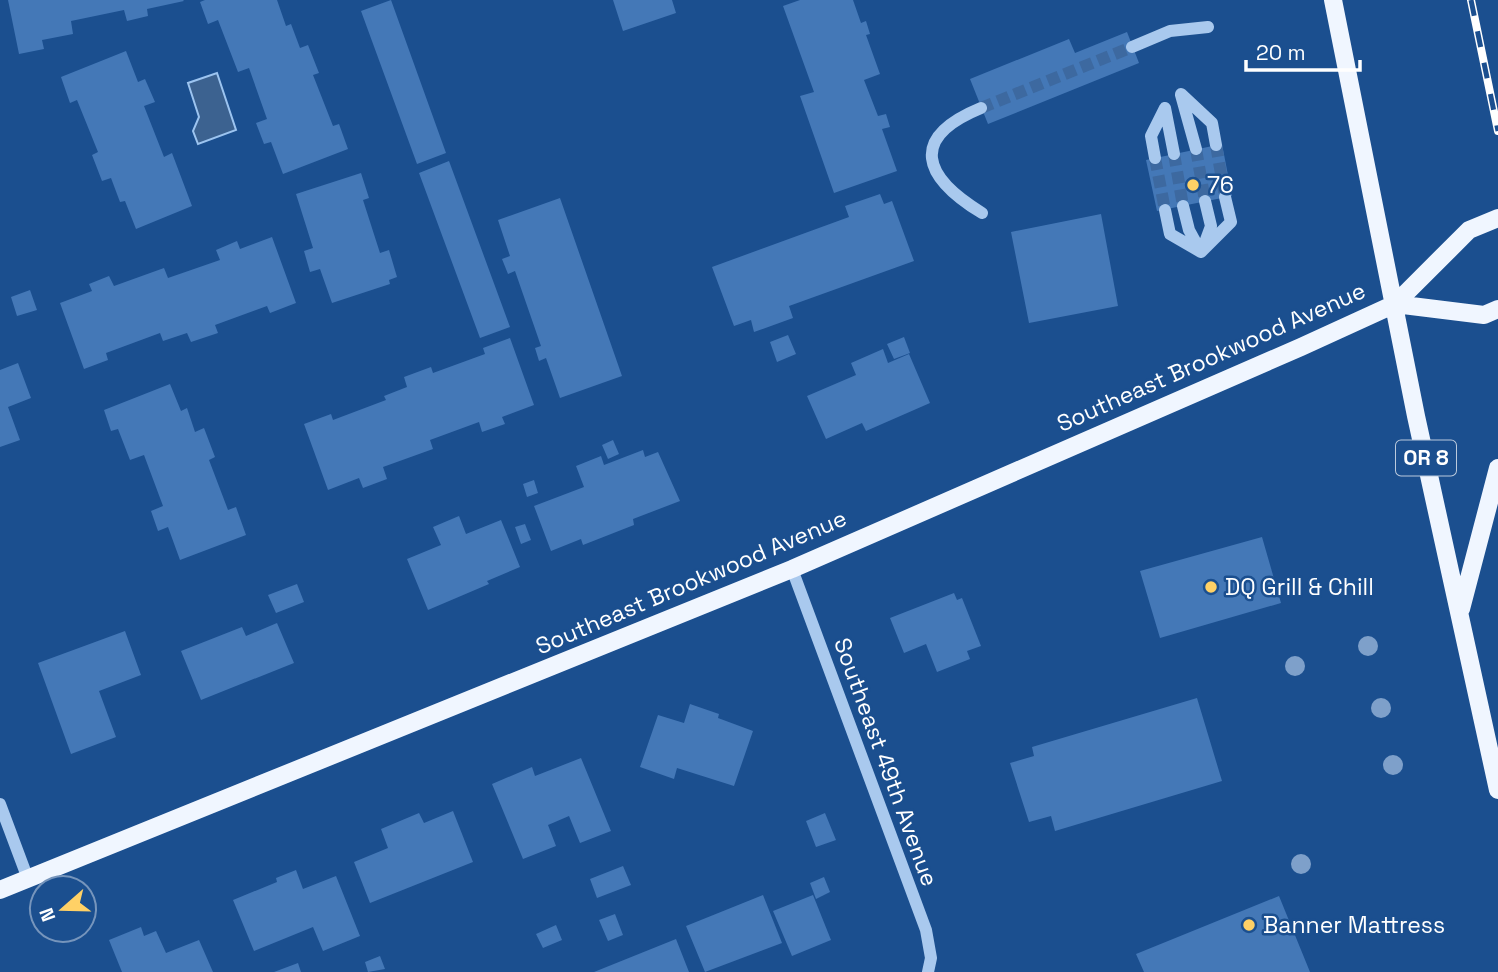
<svg xmlns="http://www.w3.org/2000/svg" width="1498" height="972" font-family="'Space Grotesk',sans-serif">
  <style>
    .water { fill: #3c6290; stroke: #9cc4f0; stroke-width: 2 }
    .building { fill: #4478b7 }
    .lines { fill: none; stroke-linecap: round; stroke-linejoin: round }
    .minor-tunnel { stroke: #3d69a0; stroke-width: 12; stroke-dasharray: 12 6; stroke-linecap: butt }
    .minor { stroke: #a9c9ee; stroke-width: 12 }
    .major { stroke: #f0f6ff; stroke-width: 18 }
    .rail-casing { stroke: #fff; stroke-width: 8 }
    .rail { stroke: #1b4f8f; stroke-width: 5; stroke-dasharray: 16; stroke-linecap: butt }
    .tree { fill: #7ea0ca }
    .poi-dot { fill: #ffd166; stroke: #1b4f8f; stroke-width: 2.5 }
    .labels { text-anchor: middle; stroke-width: 5; stroke-linejoin: round; paint-order: stroke }
    .shield { fill: #1b4f8f; stroke: #bbcadd; stroke-width: 2 }
    .shield-label { font-size: 21px; font-weight: bold; fill: #fff }
    .poi-label { font-size: 23px; fill: #fff; stroke: #1b4f8f; text-anchor: start }
    .street-label { font-size: 23px; fill: #fff; stroke: #1b4f8f }
  </style>
  <rect width="100%" height="100%" fill="#1b4f8f"/>
  <!-- water -->
  <path class="water" d="M217,73L236,130L198,144L193,131L199,117L188,83Z"/>
  <!-- building -->
  <path class="building" d="M8,0H183L184,1L147,9L148,16L127,21L124,10L71,21L73,34L42,40L44,49L19,54Z
    M205,0H277L286,26L291,24L300,48L308,45L319,73L313,75L333,126L339,124L348,149L283,174L271,142L264,144L256,123L267,119L249,68L238,72L218,20L208,24L200,2Z
    M391,0L446,153L417,164L361,11Z
    M613,0H672L676,13L623,31Z
    M800,0H853L861,23L866,21L870,34L866,35L880,74L864,80L878,116L886,114L890,127L882,129L897,171L834,193L800,96L814,92L783,6Z
    M1127,32L1139,63L988,124L970,79L1069,39L1075,53Z
    M126,51L138,82L145,79L155,102L144,106L164,157L172,153L192,206L136,229L125,201L120,202L111,178L102,181L92,155L98,152L77,100L70,103L61,77Z
    M1222,144L1232,196L1157,211L1146,160Z
    M449,161L510,327L480,338L419,173Z
    M361,173L369,198L363,200L380,253L389,250L397,277L389,280L390,284L332,303L320,269L310,272L304,251L313,248L296,194Z
    M880,194L884,204L892,201L914,261L789,306L793,318L754,332L751,320L734,326L712,267L849,217L845,206Z
    M560,198L622,376L560,398L546,358L539,361L535,348L541,346L515,271L508,274L502,259L510,256L498,220Z
    M1101,214L1118,306L1029,323L1011,232Z
    M272,237L296,303L270,313L267,306L215,325L218,333L191,342L187,333L163,341L160,333L106,353L108,360L84,369L60,303L92,291L89,284L109,276L114,286L164,268L168,278L220,260L216,250L237,241L240,249Z
    M30,290L37,310L17,316L11,297Z
    M788,335L796,354L777,362L770,342Z
    M904,337L910,353L894,359L887,344Z
    M510,338L534,405L502,417L505,424L482,432L479,422L430,440L433,449L383,467L387,479L363,488L359,478L328,490L304,424L331,414L333,420L386,400L384,396L407,387L404,377L431,367L433,373L485,354L483,348Z
    M883,349L888,363L909,354L930,403L866,431L862,423L826,439L807,396L856,375L851,363Z
    M18,363L31,398L8,407L20,440L0,447V370Z
    M170,384L181,411L187,408L195,432L204,428L215,457L209,460L228,510L236,507L246,535L180,560L168,527L158,531L151,511L163,506L144,455L130,460L118,429L111,431L104,410Z
    M613,440L619,454L608,459L602,445Z
    M643,450L645,457L658,452L680,501L633,519L634,525L583,545L581,539L551,551L534,506L584,487L576,466L601,456L604,465Z
    M534,480L538,493L527,497L523,484Z
    M459,516L466,534L501,520L520,567L487,581L489,584L428,610L407,559L441,545L433,527Z
    M525,524L531,540L521,544L515,527Z
    M1262,537L1281,603L1160,638L1140,571Z
    M297,584L304,602L276,613L268,595Z
    M954,593L957,600L962,598L981,646L967,651L970,659L937,672L926,644L904,653L890,618Z
    M277,623L294,663L201,700L181,651L242,627L246,636Z
    M125,631L141,675L99,691L116,737L71,754L38,663Z
    M1197,698L1222,781L1055,831L1051,816L1029,822L1010,763L1034,756L1032,747Z
    M690,704L719,714L718,718L753,731L734,786L677,768L674,779L640,767L658,715L684,723Z
    M581,758L611,831L580,843L569,816L548,825L556,846L523,859L492,784L532,767L535,776Z
    M453,811L473,862L370,903L354,862L388,848L381,829L419,813L424,823Z
    M825,813L836,840L816,847L806,821Z
    M623,866L631,885L597,898L590,879Z
    M296,870L303,889L336,876L360,936L323,951L313,927L254,951L233,900L277,882L276,878Z
    M824,877L830,892L816,899L810,883Z
    M763,895L782,943L705,972L686,926Z
    M813,895L831,940L792,956L773,911Z
    M1279,896L1310,972H1144L1136,954Z
    M615,914L623,935L608,941L599,920Z
    M556,925L562,940L543,948L536,934Z
    M141,927L144,936L156,931L166,953L199,940L213,972H122L109,940Z
    M676,939L689,972H594Z
    M380,956L385,969L368,972L365,962Z
    M298,963L301,972H274Z"/>
  <g class="lines">
    <!-- minor-tunnel -->
    <path class="minor-tunnel" d="M981,108L1132,47
      M1216,145L1225,197
      M1196,149L1205,201
      M1174,154L1183,206
      M1155,158L1165,210"/>
    <!-- minor -->
    <path class="minor" d="M1132,47L1170,31L1208,27
      M1181,94L1212,123L1216,145
      M1181,95L1196,149
      M981,108C908,138 923,177 982,213
      M1165,108L1174,154
      M1155,158L1151,136L1165,108
      M1183,206L1189,230L1201,252
      M1165,210L1170,234L1201,252
      M1204,245L1211,226L1205,201
      M1201,252L1231,222L1225,197
      M792,569L926,930L931,958L928,972
      M0,804L28,879"/>
    <!-- major -->
    <path class="major" d="M1333,0L1416,416L1498,790
      M1395,304L1484,315L1498,309
      M1461,609L1498,468
      M0,890L792,569L1301,347L1395,304L1469,230L1498,218"/>
    <!-- rail casing -->
    <g class="rail-casing">
      <path id="rail" d="M1471,0L1498,131"/>
    </g>
    <!-- rail -->
    <use href="#rail" class="rail"/>
  </g>
  <!-- trees -->
  <g class="tree">
    <circle cx="1368" cy="646" r="10"/>
    <circle cx="1295" cy="666" r="10"/>
    <circle cx="1381" cy="708" r="10"/>
    <circle cx="1393" cy="765" r="10"/>
    <circle cx="1301" cy="864" r="10"/>
  </g>
  <!-- markers -->
  <g class="poi-dot">
    <circle cx="1193" cy="185" r="7"/>
    <circle cx="1211" cy="587" r="7"/>
    <circle cx="1249" cy="925" r="7"/>
  </g>
  <g class="labels">
    <!-- shield labels -->
    <rect class="shield" x="1396" y="440.5" width="60" height="35" rx="5"/>
    <g class="shield-label">
      <text x="1426" y="465">OR 8</text>
    </g>
    <!-- poi labels -->
    <g class="poi-label">
      <text x="1207" y="193">76</text>
      <text x="1225" y="595">DQ Grill &amp; Chill</text>
      <text x="1263" y="933">Banner Mattress</text>
    </g>
    <!-- street labels -->
    <g class="street-label">
      <text transform="translate(1211 357) rotate(-24)" y="8">Southeast Brookwood Avenue</text>
      <text transform="translate(691 582) rotate(-23)" y="8">Southeast Brookwood Avenue</text>
      <text transform="translate(886 762) rotate(70)" y="8">Southeast 49th Avenue</text>
    </g>
  </g>
  <!-- north arrow -->
  <g transform="translate(63 909) rotate(250)"><circle r="33" fill="#1b4f8f" stroke="#7695bc" stroke-width="2"/>
  <path d="M0-5L12 26L0 18L-12 26Z" fill="#ffd166"/>
  <text y="-10" font-size="19" font-weight="bold" text-anchor="middle" fill="#ffffff">N</text>
  </g>
  <!-- scale -->
  <path d="M1246 60v10h114v-10" fill="none" stroke="#ffffff" stroke-width="3.5"/>
  <text x="1256" y="60" font-size="21" fill="#ffffff" stroke="#1b4f8f" stroke-width="5" paint-order="stroke">20 m</text>
</svg>
